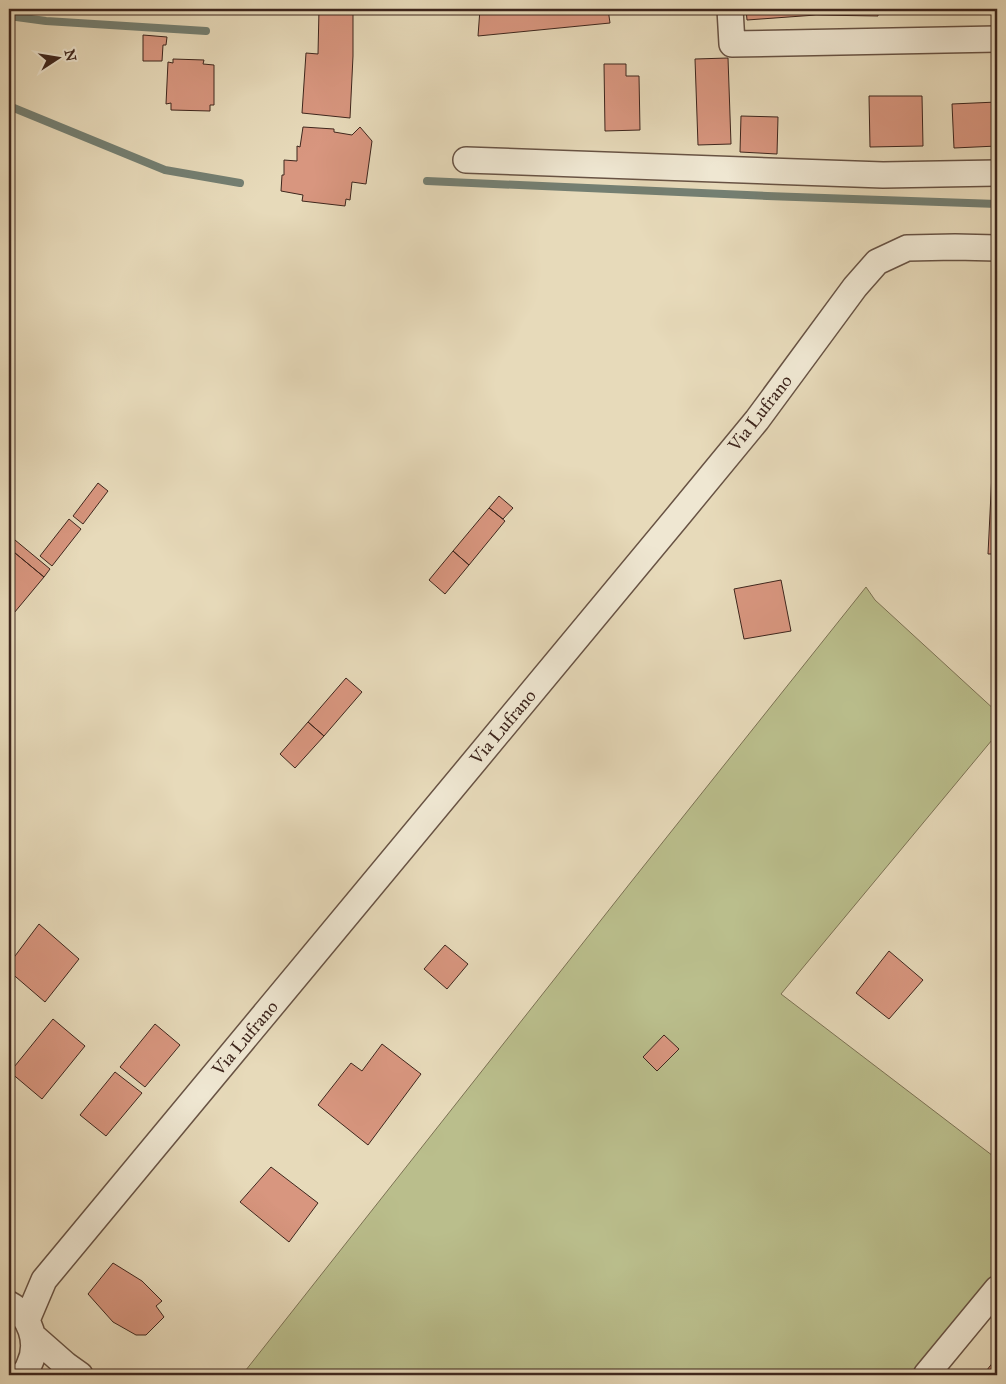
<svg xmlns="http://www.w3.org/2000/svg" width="1006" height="1384" font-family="'IM FELL Great Primer',serif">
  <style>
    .green { fill: #babe8c; stroke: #7c7254 }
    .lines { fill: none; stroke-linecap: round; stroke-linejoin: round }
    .stream { stroke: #747f72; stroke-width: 8 }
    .building { fill: #d8967f; stroke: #3e261d }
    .minor-casing { stroke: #685344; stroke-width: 28 }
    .minor { stroke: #efe7d2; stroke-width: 25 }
    .labels { text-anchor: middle; stroke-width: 4; stroke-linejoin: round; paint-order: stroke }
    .street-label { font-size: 18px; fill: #3e261d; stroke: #efe7d2 }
  </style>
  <rect width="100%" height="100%" fill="#e7daba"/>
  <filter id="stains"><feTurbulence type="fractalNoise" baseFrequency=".004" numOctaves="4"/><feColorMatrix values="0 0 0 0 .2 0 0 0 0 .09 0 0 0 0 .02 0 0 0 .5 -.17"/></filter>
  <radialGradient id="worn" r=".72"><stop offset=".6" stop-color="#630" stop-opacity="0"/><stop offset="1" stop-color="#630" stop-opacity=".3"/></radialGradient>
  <!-- green -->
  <path class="green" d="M866,587L875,600L997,712V734L781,994L997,1159V1276L915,1375H242L631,882Z"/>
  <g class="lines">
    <!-- stream -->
    <path class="stream" d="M9,16L46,21L206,31
      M9,106L165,170L240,183
      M427,181L767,196L997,204"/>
  </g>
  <!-- building -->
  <path class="building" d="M232,9H303V10L248,12V9L232,10Z
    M319,9H353V56L350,118L302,113L306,53L318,54Z
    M480,9H608L610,23L478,36Z
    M746,9H878V16L816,15L747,20Z
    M904,9H997V14H903Z
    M143,35L167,37L166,45H163L162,61H143Z
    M728,58L731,144L698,145L695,59Z
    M173,59L204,60L203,64L214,65V105H210V111L171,110V103L166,104L168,62L173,63Z
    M604,64H626V76H639L640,130L605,131Z
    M869,96H922L923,146L870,147Z
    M997,102V146L954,148L952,104Z
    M741,116L778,117L777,154L740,152Z
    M303,127L334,129V132L352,135L360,127L372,141L366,184L352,182L350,200L346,199L345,206L302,201L303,195L281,191L282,175H284V160L297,161V146L300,147Z
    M992,473L997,474V554H988Z
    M98,483L108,491L83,524L73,516Z
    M499,496L513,508L503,519L489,508Z
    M489,508L505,521L469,565L453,551Z
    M69,519L81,529L52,566L40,556Z
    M15,540L50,569L44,577L9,548Z
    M9,548L44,577L9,619Z
    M453,551L469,565L445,594L429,580Z
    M781,580L791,631L744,639L734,589Z
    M346,678L362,692L324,736L308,722Z
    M308,722L324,736L295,768L280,754Z
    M39,924L79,959L45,1002L9,971V964Z
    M445,945L468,964L447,989L424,969Z
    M889,951L923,980L889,1019L856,993Z
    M53,1019L85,1046L42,1099L10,1072Z
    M155,1024L180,1045L145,1087L120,1067Z
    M664,1035L679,1049L657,1071L643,1057Z
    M382,1044L421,1074L368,1145L318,1105L351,1063L362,1071Z
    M115,1072L142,1093L106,1136L80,1115Z
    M271,1167L318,1203L289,1242L240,1202Z
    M113,1263L142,1281L162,1301L156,1306L164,1317L146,1335H136L113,1322L88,1294Z
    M994,1361L997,1364V1375H983Z"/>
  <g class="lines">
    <!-- minor casing -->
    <g class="minor-casing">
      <path id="minor" d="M730,9L732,44L997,39
        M466,160L883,175L997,173
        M9,1304C30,1315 40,1343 29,1365C28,1369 25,1372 23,1375
        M27,1320L44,1280L678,516L757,420L855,287L877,262L907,248L955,247L997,248
        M33,1336L66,1365L80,1375
        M926,1375L997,1289"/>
    </g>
    <!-- minor -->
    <use href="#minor" class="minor"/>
  </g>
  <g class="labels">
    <!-- street labels -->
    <g class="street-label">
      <text transform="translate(760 413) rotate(-52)" y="6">Via Lufrano</text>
      <text transform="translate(503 727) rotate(-50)" y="6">Via Lufrano</text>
      <text transform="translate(245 1038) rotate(-50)" y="6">Via Lufrano</text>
    </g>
  </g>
  <!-- margin -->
  <rect width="1006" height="1384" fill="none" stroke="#e7daba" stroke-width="30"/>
  <rect x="10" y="10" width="986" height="1364" fill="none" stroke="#3e261d" stroke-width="2.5"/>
  <rect x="15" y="15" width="976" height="1354" fill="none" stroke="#3e261d"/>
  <!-- north arrow -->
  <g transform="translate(58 58) rotate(78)" stroke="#efe7d2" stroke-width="4" paint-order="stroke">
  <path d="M0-4L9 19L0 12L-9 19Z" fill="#3e261d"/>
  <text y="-8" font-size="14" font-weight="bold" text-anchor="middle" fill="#3e261d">N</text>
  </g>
  <rect width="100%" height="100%" filter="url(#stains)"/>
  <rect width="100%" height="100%" fill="url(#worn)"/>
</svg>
